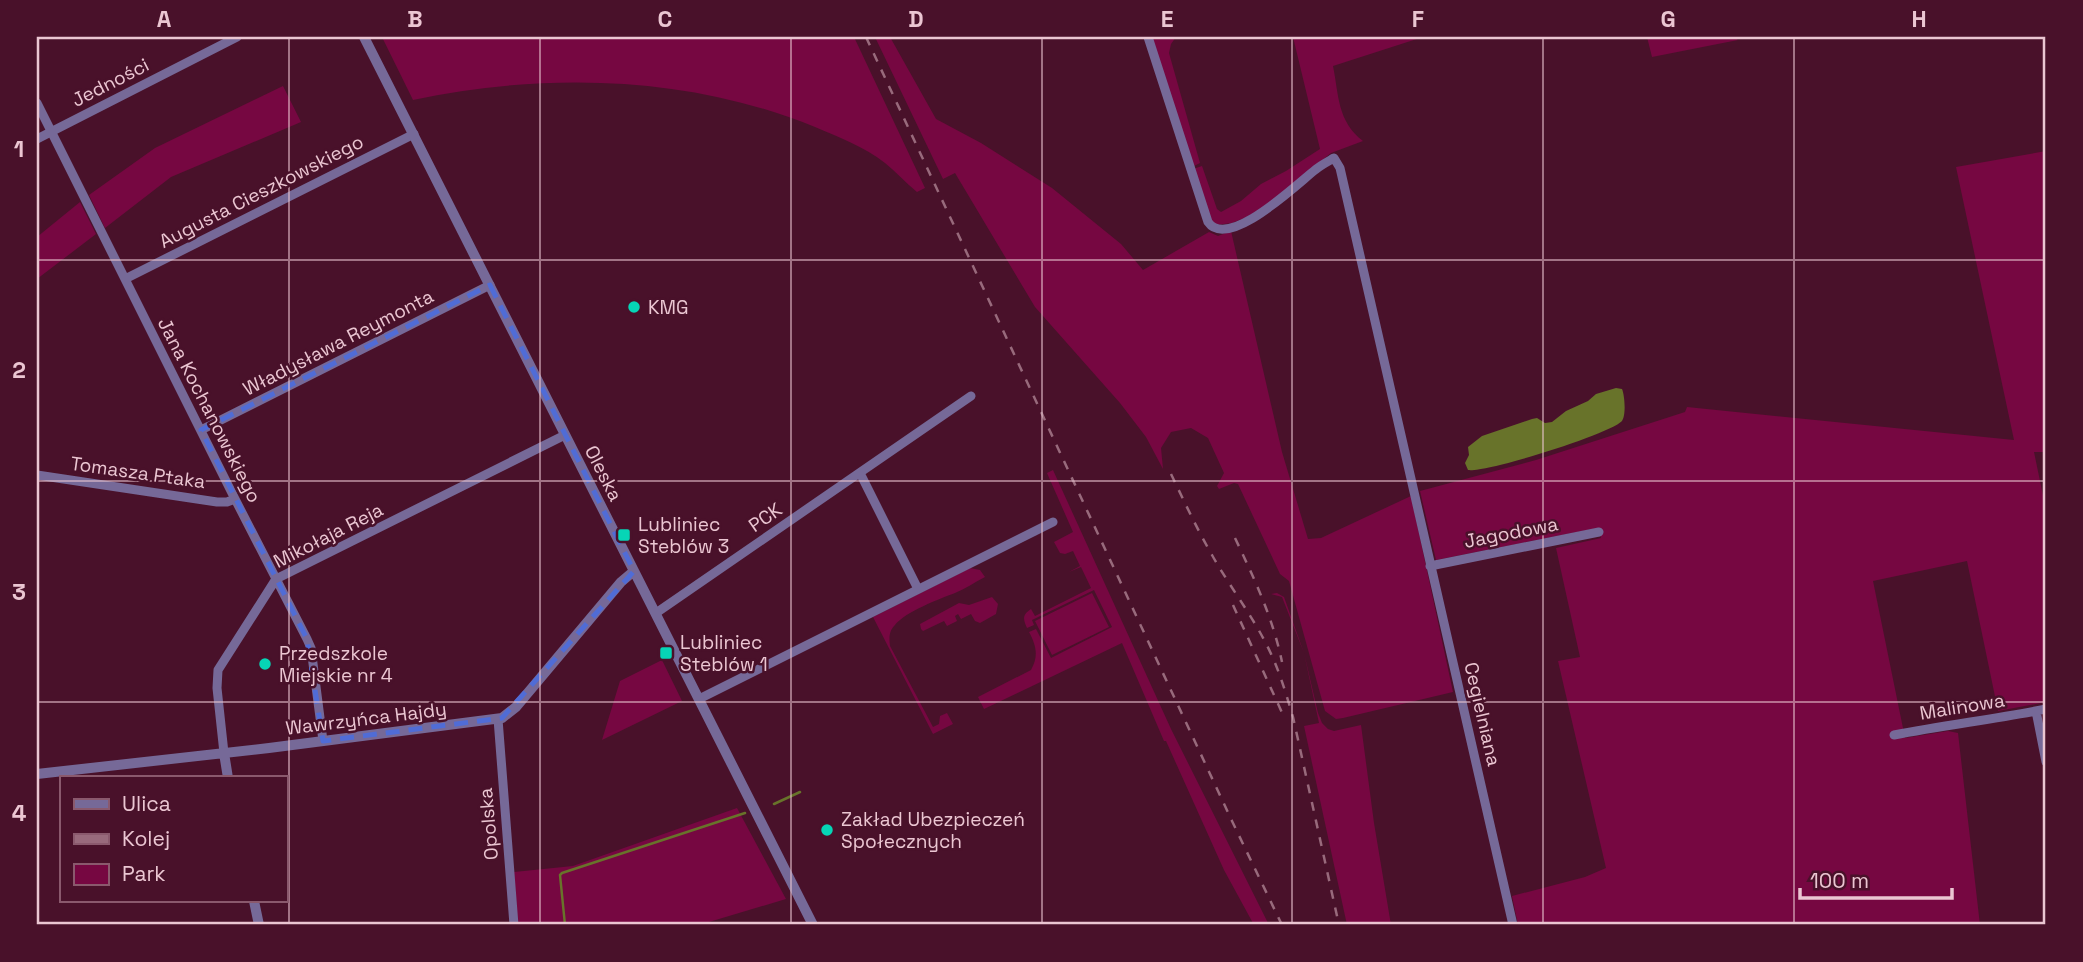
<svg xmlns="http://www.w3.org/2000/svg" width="2083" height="962" font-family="'Space Grotesk',sans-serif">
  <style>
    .green { fill: #760741 }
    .water { fill: #68732a }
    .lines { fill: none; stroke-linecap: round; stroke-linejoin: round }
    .stream { stroke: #68732a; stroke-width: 2.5 }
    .minor { stroke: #766998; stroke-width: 9 }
    .tertiary { stroke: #766998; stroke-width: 10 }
    .rail { stroke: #986a7c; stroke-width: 2.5; stroke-dasharray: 9 9; stroke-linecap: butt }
    .marked { fill: none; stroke: #506cd6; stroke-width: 5; stroke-dasharray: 14 9; stroke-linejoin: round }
    .grid { fill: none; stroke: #ebc6d2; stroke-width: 2; stroke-opacity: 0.55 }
    .poi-dot { fill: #06d5b6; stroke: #49112a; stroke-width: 2.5 }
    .labels { text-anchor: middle; stroke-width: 5; stroke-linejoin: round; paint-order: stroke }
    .street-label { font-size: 19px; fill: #ebc6d2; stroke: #49112a }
    .poi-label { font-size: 19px; fill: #ebc6d2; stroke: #49112a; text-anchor: start }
    .neatline { fill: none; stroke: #ebc6d2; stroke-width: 2.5 }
    .grid-label { font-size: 23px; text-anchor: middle; font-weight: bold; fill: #ebc6d2 }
  </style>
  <rect width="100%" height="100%" fill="#49112a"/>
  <!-- green -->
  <path class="green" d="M382,37H854L925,188L917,192C906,183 896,172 885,163C865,147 838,137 815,127C688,75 545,72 413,100Z
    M875,37H890L936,119L981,143L1052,188L1121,244L1143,270L1209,232L1218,236L1231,231L1282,452L1308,539L1321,538L1411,496L1453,692L1343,718L1336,719L1325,711L1289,581L1280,574L1238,484L1234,483L1219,489L1217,486L1224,473L1208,438L1191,428L1171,432L1161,448L1163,469L1146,437L1120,403L1035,307L955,173L943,179Z
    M1152,37H1176L1171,44L1169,53L1200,163L1192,167Z
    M1293,37H1423L1333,66C1339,95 1337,121 1363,141L1331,153L1264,207L1247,217L1232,223L1216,225L1212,221L1193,169L1202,166L1217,209L1221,212L1241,201L1261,184L1286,171L1320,149Z
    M1647,37H1733L1738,40L1652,57Z
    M283,86L301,122L171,177L105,228L89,195L155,148Z
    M2046,151V452H2034L2046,510V702L1998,711L1967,561L1873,581L1905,738L1948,731L1958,733L1980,925H1518L1512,896L1585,877L1606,868L1558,661L1580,657L1556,548L1601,538L1598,528L1436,560L1420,491L1536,460L1685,412L1687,407L2014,440L1956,167Z
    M80,202L96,234L37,279V237Z
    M1053,470L1171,729L1269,925H1254L1224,870L1166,741H1164L1122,643L984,709L978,697L1031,670C1039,656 1036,645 1029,632L1036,629L1051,658L1112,627L1094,590L1032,620L1034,625L1027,628C1023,619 1022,615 1031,609L1035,616L1091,588L1081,567L1069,572L1080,566L1073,551L1065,554L1060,553L1054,542L1073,532L1047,473Z
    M970,568L980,570L985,577C975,582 965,589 955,593C939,599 905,612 895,625C889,631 889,637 890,646L933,727L939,724L940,716L947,713L953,724L933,734L873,617Z
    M1092,593L1109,627L1052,655L1035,621Z
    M1277,593L1284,597L1304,653L1318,713L1322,723L1328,729L1334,731L1361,725L1374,823L1391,925H1347L1304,726L1319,723L1304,653L1282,597L1271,594Z
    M992,597L998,604L996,614L980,623L975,621L971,614L961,619L958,614L955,616L957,621L947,626L944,621L923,631L921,629L920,624L959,603L969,605Z
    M662,660L682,701L602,740L620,681Z
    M737,808L786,899L699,925H518L514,872L573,866Z"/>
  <!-- water -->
  <path class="water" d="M1616,388L1622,389C1625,396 1626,416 1622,421C1610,434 1486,473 1468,470L1465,463L1469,455L1468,447L1482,436L1532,419L1537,418L1545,423L1552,422L1566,411L1588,401L1596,394Z"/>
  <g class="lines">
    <!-- stream -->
    <path class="stream" d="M774,804L800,792
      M565,925L560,875L562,873L745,813"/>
    <!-- minor -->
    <path class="minor" d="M1148,37L1208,222C1228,251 1297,184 1315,170C1321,165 1327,162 1334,158L1340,168L1513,925
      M37,103L235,499L307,639L311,648L323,741
      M37,139L237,37
      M125,279L414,134
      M201,430L490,285
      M860,473L918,589
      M37,475L217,502H227L235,499
      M1430,566L1599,532
      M656,613L971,396
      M699,699L1053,522
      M2036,711L2046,762
      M498,719L514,925
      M1894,735C1945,725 1996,719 2046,709
      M224,753L217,688L218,670L276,579L565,435"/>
    <!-- tertiary -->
    <path class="tertiary" d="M364,37L813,925
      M224,753L228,778
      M37,774L269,748L502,718L516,707L621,582L634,571
      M254,901L259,925"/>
    <!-- rail -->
    <path class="rail" d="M866,37L1232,821L1282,925
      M1171,474C1184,501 1197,529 1212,555C1231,589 1256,620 1272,656C1281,676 1287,697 1293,717L1339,925
      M1235,538C1254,578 1273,618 1282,662
      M1233,605L1284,717"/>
  </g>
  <!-- marked area -->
  <path class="marked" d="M490,285L634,571L502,718L323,741L307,639L201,430Z"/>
  <!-- grid -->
  <path class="grid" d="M289,37V925M540,37V925M791,37V925M1042,37V925M1292,37V925M1543,37V925M1794,37V925M37,260H2046M37,481H2046M37,702H2046"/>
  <!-- markers -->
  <g class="poi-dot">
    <circle cx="634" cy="307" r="7"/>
    <rect x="617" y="528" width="14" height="14" rx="3.5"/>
    <rect x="659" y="646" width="14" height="14" rx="3.5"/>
    <circle cx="265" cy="664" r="7"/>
    <circle cx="827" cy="830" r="7"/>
  </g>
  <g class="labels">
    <!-- street labels -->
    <g class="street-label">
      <text transform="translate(110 82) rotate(-27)" y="7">Jedności</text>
      <text transform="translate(261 191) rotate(-27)" y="7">Augusta Cieszkowskiego</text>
      <text transform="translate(338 342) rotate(-27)" y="7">Władysława Reymonta</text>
      <text transform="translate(210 410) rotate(63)" y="7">Jana Kochanowskiego</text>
      <text transform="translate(138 472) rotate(8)" y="7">Tomasza Ptaka</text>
      <text transform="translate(604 473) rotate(63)" y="7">Oleska</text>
      <text transform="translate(765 517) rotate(-35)" y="7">PCK</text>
      <text transform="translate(1511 532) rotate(-11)" y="7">Jagodowa</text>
      <text transform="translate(328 535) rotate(-27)" y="7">Mikołaja Reja</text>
      <text transform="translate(1962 706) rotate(-9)" y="7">Malinowa</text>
      <text transform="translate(1483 714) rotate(77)" y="7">Cegielniana</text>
      <text transform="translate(366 718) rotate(-7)" y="7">Wawrzyńca Hajdy</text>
      <text transform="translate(488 824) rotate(-95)" y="7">Opolska</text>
    </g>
    <!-- poi labels -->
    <g class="poi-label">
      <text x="648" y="314">KMG</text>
      <text x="638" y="531">Lubliniec<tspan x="638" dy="22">Steblów 3</tspan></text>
      <text x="680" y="649">Lubliniec<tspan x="680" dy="22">Steblów 1</tspan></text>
      <text x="279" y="660">Przedszkole<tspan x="279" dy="22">Miejskie nr 4</tspan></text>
      <text x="841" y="826">Zakład Ubezpieczeń<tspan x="841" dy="22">Społecznych</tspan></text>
    </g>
  </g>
  <!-- border -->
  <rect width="2083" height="962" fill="none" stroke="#49112a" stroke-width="77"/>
  <!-- legend -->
  <rect x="60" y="776" width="228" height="126" fill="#49112a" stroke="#8a596d" stroke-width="2"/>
  <rect x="74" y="799" width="35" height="10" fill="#766998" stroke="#8a596d" stroke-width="2"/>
  <text x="122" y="811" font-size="21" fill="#ebc6d2">Ulica</text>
  <rect x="74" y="834" width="35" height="10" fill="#986a7c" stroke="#8a596d" stroke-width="2"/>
  <text x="122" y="846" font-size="21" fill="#ebc6d2">Kolej</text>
  <rect x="74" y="864" width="35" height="21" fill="#760741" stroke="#8a596d" stroke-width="2"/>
  <text x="122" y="881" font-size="21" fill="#ebc6d2">Park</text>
  <!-- scale -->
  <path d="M1800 888v10h152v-10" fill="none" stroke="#ebc6d2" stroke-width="3.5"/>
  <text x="1810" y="888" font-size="21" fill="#ebc6d2" stroke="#49112a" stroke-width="5" paint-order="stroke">100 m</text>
  <rect x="38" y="38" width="2006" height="885" class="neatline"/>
  <g class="grid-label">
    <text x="164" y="27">A</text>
    <text x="415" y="27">B</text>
    <text x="665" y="27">C</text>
    <text x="916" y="27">D</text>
    <text x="1167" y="27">E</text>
    <text x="1418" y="27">F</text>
    <text x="1668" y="27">G</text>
    <text x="1919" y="27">H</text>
    <text x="19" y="157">1</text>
    <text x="19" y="378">2</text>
    <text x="19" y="600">3</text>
    <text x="19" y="821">4</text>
  </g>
</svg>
